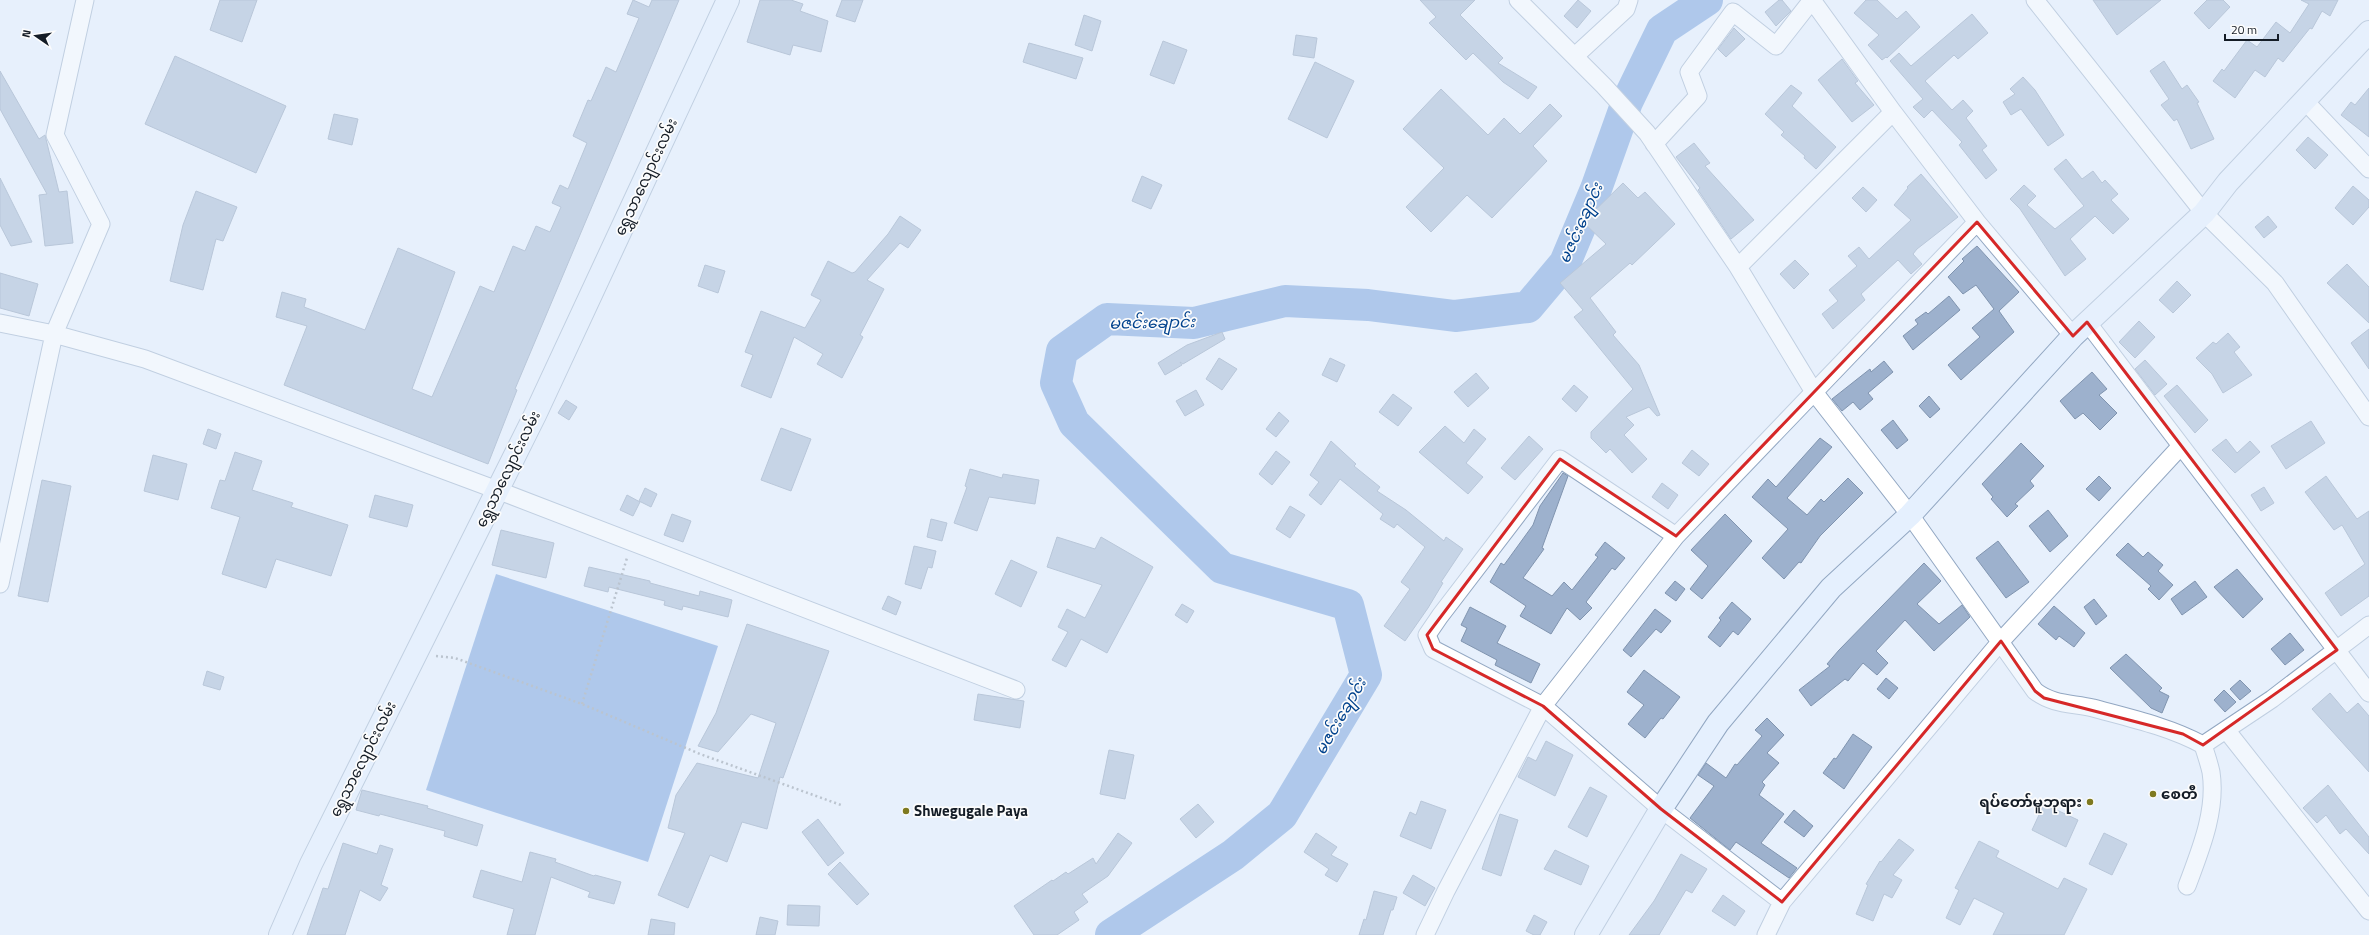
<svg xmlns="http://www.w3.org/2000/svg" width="2369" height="935" font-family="'Titillium Web','Noto Sans Myanmar',sans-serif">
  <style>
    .water { fill: #6a98d8 }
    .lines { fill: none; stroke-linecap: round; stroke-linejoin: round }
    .river { stroke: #6a98d8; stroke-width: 32 }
    .building { fill: #9db1cd; stroke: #8094af }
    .street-casing { stroke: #92a7c2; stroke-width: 19 }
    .secondary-casing { stroke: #92a7c2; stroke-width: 24 }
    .path { stroke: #858e99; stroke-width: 2.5; stroke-dasharray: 2 3; stroke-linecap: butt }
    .street { stroke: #fff; stroke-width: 17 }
    .secondary { stroke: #e5f0fe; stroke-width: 22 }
    .marked { fill: none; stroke: #d62828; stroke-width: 3; stroke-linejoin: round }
    .poi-dot { fill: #7e791f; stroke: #fcfcfc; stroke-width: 1.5 }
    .labels { text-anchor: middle; stroke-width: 3.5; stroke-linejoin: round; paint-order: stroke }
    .street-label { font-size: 15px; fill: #141c26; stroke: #fcfcfc }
    .poi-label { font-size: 15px; font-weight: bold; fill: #141c26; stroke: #fcfcfc; text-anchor: start }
    .water-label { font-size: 16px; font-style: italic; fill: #00428d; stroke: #fcfcfc }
  </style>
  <rect width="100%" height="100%" fill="#e7f0fc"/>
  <!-- water -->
  <path class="water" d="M496,574L718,646L648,862L426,790Z"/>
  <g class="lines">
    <!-- river -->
    <path class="river" d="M1111,935L1233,855L1282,815L1366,675L1348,605L1222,568L1074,423L1056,383L1062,351L1107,319L1194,323L1285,301L1368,305L1455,316L1528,307L1565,263L1596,189L1627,102L1662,30L1707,0"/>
  </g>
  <!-- building -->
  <path class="building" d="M220,0H257L242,42L210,30Z
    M633,0L649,7L652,0H679L515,389L517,390L488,464L284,385L307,326L276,317L282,292L306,299L304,307L365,330L398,248L455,272L412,389L432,397L480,286L494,292L513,246L525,251L536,226L550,232L561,207L552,203L560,185L568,189L587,143L573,136L588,100L591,101L606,67L616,72L639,18L627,14Z
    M760,0H791L803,4L800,11L828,21L821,52L793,45L790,55L747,42Z
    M842,0H863L855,22L836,16Z
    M1420,0H1475L1460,15L1503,58L1498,63L1537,87L1528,99L1503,82L1473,53L1466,60L1429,23L1436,17Z
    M1578,0L1591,11L1577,28L1564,16Z
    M1779,0H1782L1791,11L1776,26L1765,12Z
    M1866,0H1877L1897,19L1906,11L1920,27L1887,58L1886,57L1882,60L1868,45L1879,35L1854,13Z
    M2093,0H2161L2117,35Z
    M2207,0H2223L2230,7L2209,29L2194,13Z
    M2301,0H2338L2330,16L2322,11L2312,29L2310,28L2283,62L2278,58L2265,77L2255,70L2235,98L2213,81L2222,69L2224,71L2247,40L2257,47L2276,22L2290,33L2309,4Z
    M1972,14L1988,33L1958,59L1954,55L1925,81L1952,110L1963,100L1973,111L1966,118L1987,146L1982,150L1997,170L1986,179L1959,145L1962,142L1932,110L1924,118L1913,107L1923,99L1890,61L1899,53L1911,66Z
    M1084,15L1101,21L1092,51L1075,45Z
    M1734,28L1745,39L1726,57L1718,49Z
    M1296,35L1317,38L1314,58L1293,55Z
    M1163,41L1187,50L1174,84L1150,75Z
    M1029,43L1083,58L1076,79L1023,62Z
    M175,56L286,106L256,173L145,124Z
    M1842,59L1858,81L1855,83L1874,105L1852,122L1818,80Z
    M2164,61L2182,89L2187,85L2199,102L2197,103L2214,139L2191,149L2177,119L2174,121L2161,105L2169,99L2150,71Z
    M1315,62L1354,81L1327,138L1288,119Z
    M0,71L39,139L45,135L59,192L67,191L73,243L45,246L39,195L47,194L0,109Z
    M2023,77L2035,90L2064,135L2048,146L2021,109L2011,115L2003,102L2015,94L2010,89Z
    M1791,85L1802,93L1792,106L1836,147L1816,169L1804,158L1805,156L1781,135L1784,132L1765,114Z
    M2369,88V137L2341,115L2351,102L2355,105Z
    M1441,89L1488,135L1504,118L1520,134L1550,104L1562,116L1533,146L1547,161L1492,218L1467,195L1431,232L1406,207L1444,168L1403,129Z
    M334,114L358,119L352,145L328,139Z
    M2308,137L2328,155L2315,169L2296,150Z
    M1694,143L1710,163L1705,166L1754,220L1731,239L1698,190L1700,188L1676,157Z
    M2066,159L2082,179L2093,171L2102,183L2105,180L2118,194L2111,200L2129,219L2113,234L2095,216L2070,239L2086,259L2065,276L2020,209L2010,199L2024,185L2036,196L2027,205L2055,229L2084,206L2054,169Z
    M1921,174L1958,217L1917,249L1913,254L1922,264L1911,274L1898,260L1861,294L1865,300L1833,329L1822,314L1838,301L1829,290L1857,266L1848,256L1859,247L1869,259L1911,220L1894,205L1908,188L1907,187Z
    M1142,176L1162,185L1151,209L1132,201Z
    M0,178L32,242L11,246L0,225Z
    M1623,183L1638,198L1645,192L1675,224L1632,265L1630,263L1590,298L1616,332L1613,335L1639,365L1660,415L1657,416L1649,407L1626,417L1634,425L1624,435L1647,459L1632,473L1610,449L1606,453L1591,438V432L1633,389L1574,317L1583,310L1560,283L1606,244L1583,222Z
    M2353,186L2369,200V207L2353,225L2335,208Z
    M1863,187L1877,200L1866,212L1852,198Z
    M196,191L237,207L223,241L216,239L203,290L170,281L183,225Z
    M900,216L921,230L908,248L900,243L867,280L884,289L860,335L863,337L842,378L817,364L823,354L794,337L771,398L741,386L753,355L745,352L761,311L805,328L821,300L811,295L828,261L852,273L855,272L888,234Z
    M2268,216L2277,227L2264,238L2255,227Z
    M1977,246L2019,292L1999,311L2014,332L1961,380L1948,365L1980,337L1972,328L1994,309L1976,285L1963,294L1948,277L1964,261L1962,259Z
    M1795,260L1809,274L1794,289L1780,274Z
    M2347,264L2369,287V323L2327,283Z
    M705,265L725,271L718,293L698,286Z
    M0,273L38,284L29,316L0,308Z
    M2177,281L2191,295L2173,313L2159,300Z
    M1949,296L1960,310L1913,350L1903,336L1918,324L1915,320L1926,312L1928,314Z
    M2139,321L2155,337L2135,358L2119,342Z
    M2369,329V369L2351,343Z
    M1222,332L1225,339L1183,364L1180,362L1182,365L1165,375L1158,363L1187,345Z
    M2228,333L2240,347L2234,352L2252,375L2223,393L2212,374L2196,358L2213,342L2216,344Z
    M1219,358L1237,369L1222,390L1206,379Z
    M1330,358L1345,365L1337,382L1322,375Z
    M2145,360L2167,384L2155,395L2135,369Z
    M1884,361L1893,372L1868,393L1873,399L1860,410L1853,402L1842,411L1832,399L1870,369L1871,372Z
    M2092,372L2107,389L2099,395L2117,413L2100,430L2083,413L2075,419L2060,401Z
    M1476,373L1489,388L1468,407L1454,392Z
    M1574,385L1588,397L1576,412L1562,399Z
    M2177,385L2208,420L2195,433L2164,396Z
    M1196,390L1204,405L1185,416L1176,401Z
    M1393,394L1412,408L1398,426L1379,412Z
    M1929,396L1940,409L1930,418L1919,406Z
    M566,400L577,407L569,420L558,413Z
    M1279,412L1289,421L1276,437L1266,429Z
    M1893,420L1908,440L1897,449L1881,430Z
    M2311,421L2325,443L2286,469L2271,446Z
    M1445,426L1464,443L1474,429L1486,439L1466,463L1483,477L1468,494L1419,452Z
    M781,428L811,439L791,491L761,480Z
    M208,429L221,434L216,449L203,444Z
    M1529,436L1543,449L1515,480L1501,468Z
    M1820,438L1832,447L1787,498L1807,515L1821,499L1824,502L1848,478L1863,493L1820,536L1801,563L1799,562L1784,579L1762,558L1788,529L1752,497L1768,479L1776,487Z
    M2226,439L2237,453L2250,441L2260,452L2235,473L2212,450Z
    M1331,441L1356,464L1354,466L1380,487L1377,491L1406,510L1444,541L1446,537L1463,549L1441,582L1443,583L1428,608L1405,641L1384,626L1410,589L1401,582L1425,547L1397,524L1394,528L1380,519L1383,514L1340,479L1321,505L1309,495L1319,482L1310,475Z
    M2021,443L2044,466L2030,481L2034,486L2015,504L2018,506L2007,517L1991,499L1993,497L1982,484Z
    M1692,450L1709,464L1699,476L1682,463Z
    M1276,451L1290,462L1272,485L1259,474Z
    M235,452L262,461L252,490L293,503L291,507L348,525L331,576L276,559L266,588L222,574L240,517L211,508L220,480L225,481Z
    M153,455L187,464L178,500L144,491Z
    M970,469L1002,478L1003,474L1039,480L1035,504L989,497L977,531L954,523L967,487L965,486Z
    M1563,473L1568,476L1542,548L1544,549L1523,578L1552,596L1564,582L1572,590L1598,557L1595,555L1605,542L1625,558L1615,570L1612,568L1586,602L1592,608L1580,620L1567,608L1551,634L1520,616L1526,606L1490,582L1501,563L1504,565L1533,525L1540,506Z
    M2099,476L2111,488L2099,501L2086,489Z
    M2326,476L2357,519L2369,511V596L2341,616L2325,593L2365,564L2342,525L2334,530L2305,492Z
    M42,480L71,486L48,602L18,596Z
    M1662,483L1678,495L1668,509L1652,497Z
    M2264,487L2274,503L2261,511L2251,495Z
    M645,488L657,494L651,507L639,501Z
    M375,495L413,505L407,527L369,517Z
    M627,495L640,502L633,516L620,510Z
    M1290,506L1305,515L1290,538L1276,529Z
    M2048,510L2068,536L2050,552L2029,526Z
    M672,514L691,521L683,542L664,535Z
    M1725,514L1752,541L1702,599L1690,589L1708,566L1691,550Z
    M931,519L947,523L942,541L927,537Z
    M501,530L554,543L546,578L492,565Z
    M1057,537L1095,549L1101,537L1153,567L1107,653L1081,639L1066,667L1052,660L1068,632L1058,627L1067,609L1085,618L1102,585L1047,567Z
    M1998,541L2029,582L2006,598L1976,558Z
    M2128,543L2143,557L2148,552L2163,565L2158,571L2173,585L2159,600L2148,589L2151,586L2116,555Z
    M914,546L936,551L932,568L928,567L921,589L905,584Z
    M1011,560L1037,572L1021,607L995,594Z
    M1924,563L1941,581L1917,604L1939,624L1962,605L1970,617L1934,651L1905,620L1876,651L1888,663L1877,675L1863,663L1848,681L1845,679L1811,706L1799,690L1830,666L1827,664L1839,650Z
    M589,567L650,581V583L699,596L700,591L732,600L728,617L683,606L682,610L664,605L665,601L609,587L608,592L584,586Z
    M2237,569L2263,599L2243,618L2214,587Z
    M1675,581L1685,589L1676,601L1665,593Z
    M2195,581L2207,597L2182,615L2171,599Z
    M888,596L901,602L896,615L882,609Z
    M2094,599L2107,616L2096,625L2084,607Z
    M1732,602L1751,619L1738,635L1733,631L1720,647L1708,637L1721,620L1719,618Z
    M1182,604L1194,611L1187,623L1175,615Z
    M2054,606L2085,633L2074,647L2059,636L2056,640L2038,624Z
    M1470,607L1506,626L1497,643L1540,664L1531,683L1495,665L1497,660L1461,641L1467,628L1461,625Z
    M1655,609L1671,621L1661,633L1656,629L1631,657L1623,650Z
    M747,624L829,651L783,778L780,777L767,829L742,822L727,862L710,855L688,908L658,895L685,833L668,828L676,795L697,763L758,778L776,723L751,714L718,752L698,746L716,713Z
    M2290,633L2304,650L2285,665L2271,649Z
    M2126,654L2162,688L2159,691L2169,696L2162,713L2151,708L2110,668Z
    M1644,670L1680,697L1663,719L1661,718L1645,738L1628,724L1644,705L1627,692Z
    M207,671L224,677L220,690L203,685Z
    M1886,678L1898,688L1889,699L1877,689Z
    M2240,680L2251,691L2240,700L2230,689Z
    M2224,690L2236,702L2225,712L2214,700Z
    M2330,693L2347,713L2358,703L2369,716V772L2312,709Z
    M978,694L1024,701L1020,728L974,720Z
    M1767,718L1784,735L1767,753L1779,763L1762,782L1765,785L1759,795L1784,814L1761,843L1797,868L1789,878L1736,842L1730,850L1690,818L1714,786L1698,775L1706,763L1726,778L1735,764L1737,765L1762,736L1755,730Z
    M1853,734L1872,747L1844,789L1823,773L1834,758L1836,759Z
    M1546,741L1573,755L1555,796L1518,777L1528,757L1536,761Z
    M1109,750L1134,755L1125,799L1100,794Z
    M2328,785L2369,837V854L2346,829L2340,834L2326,815L2317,823L2303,808Z
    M1590,787L1607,796L1587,837L1568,827Z
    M362,790L428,806L427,808L483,825L477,846L444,836L445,831L380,814L379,816L356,810Z
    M1421,801L1446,810L1431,849L1400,836L1410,812L1416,815Z
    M1198,804L1214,822L1196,838L1180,819Z
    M2044,804L2078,820L2066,847L2032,830Z
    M1794,810L1813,826L1804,837L1784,822Z
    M1500,814L1518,820L1501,876L1482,869Z
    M818,819L844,853L828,866L802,832Z
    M1118,833L1132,843L1108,876L1082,894L1088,902L1074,912L1079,920L1057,935H1034L1014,906L1052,880L1053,881L1066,872L1068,874L1093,858L1096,864Z
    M1316,833L1337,847L1331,855L1348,864L1337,882L1325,875L1329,869L1304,852Z
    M2104,833L2127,844L2112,875L2089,864Z
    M1899,839L1914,850L1893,875L1902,880L1892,898L1884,894L1873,921L1856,914L1868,885L1866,884L1880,861L1881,862Z
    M1979,841L1999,851L1996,857L2058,889L2064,878L2087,889L2064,935H1993L2004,913L1974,898L1960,925L1946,918L1959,890L1955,888Z
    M343,843L377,854L380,845L393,849L381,885L388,888L380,901L360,890L345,935H307L323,888L328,889Z
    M1555,850L1589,866L1581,885L1544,869Z
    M530,852L556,859L555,862L594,876L595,875L621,882L614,904L588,897L590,892L551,877L535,935H507L514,909L473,897L481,870L522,882Z
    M1681,854L1707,869L1692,893L1686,890L1659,935H1629L1654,901Z
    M840,862L869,894L857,905L828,874Z
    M1413,875L1435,888L1425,906L1403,893Z
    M1374,891L1397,897L1393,910H1391L1383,935H1359L1364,919L1366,920Z
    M1723,895L1745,911L1735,926L1712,911Z
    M788,905L820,906L819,926L787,925Z
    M1534,915L1547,922L1540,935H1534L1526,931Z
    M760,917L778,921L775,935H756Z
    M651,919L675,923L674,935H648Z"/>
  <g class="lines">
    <!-- street casing -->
    <g class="street-casing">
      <path id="street" d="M1518,0L1604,86L1647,133L1738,267L1814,392L1910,515L2035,691C2053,705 2072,703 2093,708C2130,718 2170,727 2203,745C2206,754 2209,763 2211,772C2217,811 2200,851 2187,886
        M1812,0L1893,112
        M2035,0L2204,213L2275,283L2369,417
        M1575,56L1626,9L1629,0
        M2304,100L2369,169
        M1654,144L1698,96L1689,72L1733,12L1776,46L1812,0
        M1738,267L1893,112L1977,222L2073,336
        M2087,322L2369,693
        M0,323L54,334L145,359L497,490L1016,690
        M1676,536L1560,459L1440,616L1427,635L1433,649L1543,706L1661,809L1782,902
        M0,584L54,334L101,224L55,135L85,0
        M2227,731L2369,911
        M2203,745L2272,699L2369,625
        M1425,935L1446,891L1543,706L1676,536L1977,222
        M1766,935L1782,902L2001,641L2180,447"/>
    </g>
    <!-- secondary casing -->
    <g class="secondary-casing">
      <path id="secondary" d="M280,935L311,864L535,415L728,0
        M1586,935L1661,809L1718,723L1831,588L1910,515L2073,336L2204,213L2228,182L2369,32"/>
    </g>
    <!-- path -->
    <path class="path" d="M436,656L455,658L582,704L700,754L841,805
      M582,704L627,558"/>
    <!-- street -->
    <use href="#street" class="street"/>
    <!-- secondary -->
    <use href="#secondary" class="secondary"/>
  </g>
  <!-- marked area -->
  <path d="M0 0H2369V935H0ZM1977,222L2073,336L2087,322L2337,650L2203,745L2183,734L2044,698L2035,691L2001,641L1782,902L1661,809L1543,706L1433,649L1427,635L1560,459L1676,536Z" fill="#e7f0fc" fill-opacity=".55" fill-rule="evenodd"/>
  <path class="marked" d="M1977,222L2073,336L2087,322L2337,650L2203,745L2183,734L2044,698L2035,691L2001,641L1782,902L1661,809L1543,706L1433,649L1427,635L1560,459L1676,536Z"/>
  <!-- markers -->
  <g class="poi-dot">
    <circle cx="2153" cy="794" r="4"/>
    <circle cx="2090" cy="802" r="4"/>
    <circle cx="906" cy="811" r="4"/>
  </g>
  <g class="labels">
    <!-- street labels -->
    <g class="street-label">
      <text transform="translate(646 177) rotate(-65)" y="5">ရွှေသာလျောင်းလမ်း</text>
      <text transform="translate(508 469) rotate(-64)" y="5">ရွှေသာလျောင်းလမ်း</text>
      <text transform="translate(363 759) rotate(-63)" y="5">ရွှေသာလျောင်းလမ်း</text>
    </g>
    <!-- poi labels -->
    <g class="poi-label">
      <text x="2161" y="799">စေတီ</text>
      <text x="2082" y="807" text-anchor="end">ရပ်တော်မူဘုရား</text>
      <text x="914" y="816">Shwegugale Paya</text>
    </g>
    <!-- water labels -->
    <g class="water-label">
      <text transform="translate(1580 223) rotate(-66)" y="6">မဇင်းချောင်း</text>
      <text transform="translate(1152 322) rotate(-1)" y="6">မဇင်းချောင်း</text>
      <text transform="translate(1340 716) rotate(-60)" y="6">မဇင်းချောင်း</text>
    </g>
  </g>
  <!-- north arrow -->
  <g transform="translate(36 36) rotate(283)" stroke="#fcfcfc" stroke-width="3" paint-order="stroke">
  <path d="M0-3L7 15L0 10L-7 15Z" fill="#141c26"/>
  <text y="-6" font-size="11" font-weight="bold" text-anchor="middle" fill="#141c26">N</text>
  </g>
  <!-- scale -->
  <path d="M2225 34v6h53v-6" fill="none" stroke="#141c26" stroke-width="2"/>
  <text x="2231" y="34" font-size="12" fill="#141c26" stroke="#fcfcfc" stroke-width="3" paint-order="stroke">20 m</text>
</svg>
